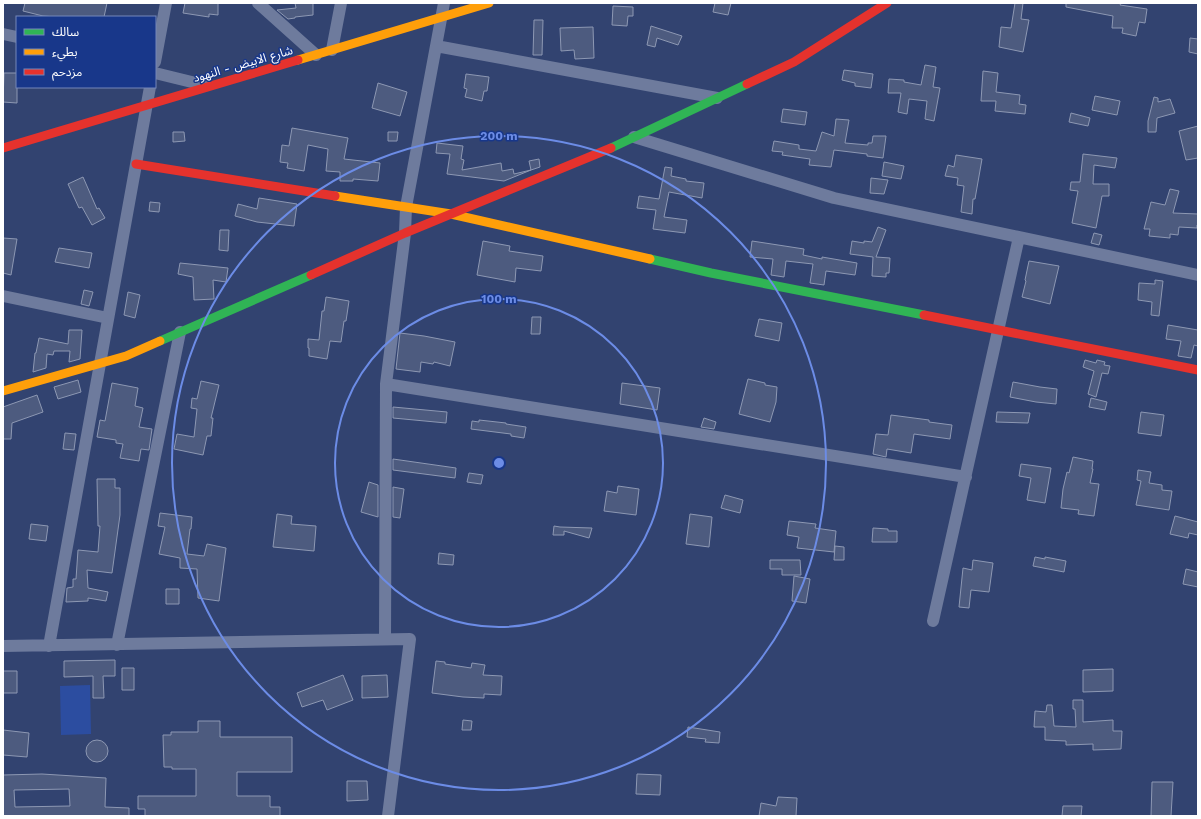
<svg xmlns="http://www.w3.org/2000/svg" width="1201" height="819" font-family="'Work Sans','Noto Sans Arabic',sans-serif">
  <style>
    .green { fill: #2c4da0 }
    .building { fill: #4d5b7f; stroke: #8d98b3; fill-rule: evenodd }
    .lines { fill: none; stroke-linecap: round; stroke-linejoin: round }
    .street { stroke: #6e7b9d; stroke-width: 12 }
    .fast { stroke: #30b455; stroke-width: 9 }
    .slow { stroke: #ff9f0a; stroke-width: 9 }
    .jam { stroke: #e5322d; stroke-width: 9 }
    .ring { fill: none; stroke: #6c8ce6; stroke-width: 2 }
    .labels { text-anchor: middle; stroke-width: 3; stroke-linejoin: round; paint-order: stroke }
    .street-label { font-size: 12px; fill: #fff; stroke: #18378a }
    .centre { fill: #6c8ce6; stroke: #18378a; stroke-width: 2 }
    .ring-label { font-size: 12px; text-anchor: middle; font-weight: bold; fill: #6c8ce6; stroke: #18378a; stroke-width: 3; stroke-linejoin: round; paint-order: stroke }
  </style>
  <rect width="100%" height="100%" fill="#324370"/>
  <!-- green -->
  <path class="green" d="M90,685L91,734L61,735L60,686Z"/>
  <!-- building -->
  <path class="building" d="M25,3H107L104,17H57L43,16L23,11Z
    M185,3H218V15L209,14V17L183,13Z
    M295,3H313V15L295,17V18L288,19L277,10L296,8Z
    M715,3H731L728,15L713,12Z
    M1015,3H1023L1021,19L1029,20L1023,52L999,47L1001,27L1011,28Z
    M1066,3H1121L1120,5L1147,9L1145,23L1139,22L1136,36L1122,33L1123,28H1112L1113,16L1066,7Z
    M613,6L633,7V16H628L627,26L612,25Z
    M534,20H543L542,55H533Z
    M651,26L682,36L678,45L657,38L655,47L647,45Z
    M593,27L594,58L575,59L574,50L561,51L560,28Z
    M1190,38L1198,39V54L1189,52Z
    M925,65L936,67L933,87L940,88L934,121L925,119L927,101L909,99L907,114L898,112L901,93H888L889,79L904,80V82L921,85Z
    M844,70L873,74L871,88L855,86V83L842,80Z
    M983,71L998,73L996,92L1020,95L1019,104L1026,105L1025,114L995,111L996,101H981Z
    M4,73H17V103L3,102Z
    M466,74L489,77L487,91H484L482,101L465,97L467,89L464,88Z
    M378,83L407,92L400,116L372,108Z
    M1095,96L1120,101L1117,115L1092,110Z
    M1154,97L1158,98V102L1170,99L1175,113L1157,118L1156,132H1148V121Z
    M783,109L807,112L805,125L781,122Z
    M1071,113L1090,118L1088,126L1069,122Z
    M836,119L849,120L845,143L868,145V143H872L873,136H886L883,158L867,156V154L834,150L831,167L809,165L810,159L782,155L783,152L772,151L774,141L799,145V149L816,151L822,132L834,136Z
    M1198,126V158L1186,160L1179,131Z
    M292,128L348,138L344,159L380,163L378,181L353,179V181H340V172L326,171L328,149L308,145L304,171L287,168L288,163L280,162L282,145L289,146Z
    M173,132H184L185,141L173,142Z
    M388,132H398L397,141H388Z
    M437,143L463,146L461,159L464,160L462,170L501,163L502,171L513,169L514,174L531,170L504,181L447,174L450,154L436,153Z
    M1083,154L1117,158L1115,168L1094,165L1093,184H1109V196H1102L1096,228L1072,223L1078,191L1070,190L1071,182H1080Z
    M956,155L982,159L975,199H973L972,214L961,212L964,186L957,185L958,178L945,176L948,165L954,167Z
    M539,159L540,167L531,170L529,161Z
    M884,162L904,166L901,179L882,176Z
    M665,167L672,168L671,176L686,179V181L704,183L702,198L669,192L664,217L687,220L685,233L653,229L656,210L637,208L639,196L659,199Z
    M83,177L97,209L99,208L105,218L92,225L82,207L79,208L68,184Z
    M871,178L888,180L884,194L870,193Z
    M1170,189L1179,191L1173,213L1198,214V226L1197,225V228L1179,227L1178,235L1170,234V238L1149,236L1150,229H1144L1151,202L1165,205Z
    M259,198L297,204L294,226L257,222L235,216L238,204L257,209Z
    M150,202L160,203L159,212L149,211Z
    M878,227L886,230L876,257L890,258L889,273H886V277L872,276L873,257L850,254L852,241L864,243V241L872,242Z
    M220,230H229L228,251L219,250Z
    M1094,233L1102,235L1099,245L1091,243Z
    M3,238L17,239L11,275L3,273Z
    M483,241L510,246L509,251L543,256L541,271L516,268L515,282L477,275Z
    M752,241L804,249L803,255L822,259V257L857,263L855,275L826,271L824,285L810,283L813,264L786,261L784,277L771,275L773,259L750,257Z
    M59,248L92,253L89,268L55,262Z
    M1029,261L1059,266L1050,304L1022,297L1026,281L1025,280Z
    M180,263L228,268L226,282L213,280L214,299L194,300L193,277L178,274Z
    M1155,280L1163,281L1159,316L1151,315L1152,302L1138,300L1139,283L1155,284Z
    M84,290L93,292L89,306L81,304Z
    M128,292L140,295L135,318L124,315Z
    M326,297L349,301L346,321H344L341,342L330,341L327,359L309,356V348H308V339L319,340L322,311H324Z
    M532,317H541L540,334H531Z
    M759,319L782,323L779,341L755,336Z
    M1168,325L1198,330V346L1194,345L1191,358L1178,356L1181,341L1166,339Z
    M69,330H82L80,359L69,362L70,351H54L53,355L47,354L46,368L33,372L35,353H36L39,338L68,344Z
    M400,333L424,336L455,342L450,366L434,362L433,364L421,362L420,372L396,369Z
    M1085,360L1096,363L1097,360L1105,362L1104,365L1110,366L1108,374L1102,373L1096,397L1088,394L1094,371L1083,367Z
    M748,379L765,383V385L777,387L776,402L770,422L739,414Z
    M78,380L81,392L58,399L54,387Z
    M201,381L219,385L211,418H213L211,436H207L203,455L174,449L177,434L194,437L197,409L191,408L192,398L197,399Z
    M1013,382L1040,387L1057,389L1056,404L1036,402L1010,397Z
    M112,383L138,388L135,406L143,408L139,427L152,429L149,450L141,449L139,461L120,458L123,444L116,443V440L97,437L100,420L105,421Z
    M622,383L660,388L657,410L620,404Z
    M37,395L43,412L12,423L11,439H3V407Z
    M1091,398L1107,402L1105,410L1089,407Z
    M393,407L447,412L446,423L393,418Z
    M997,412L1030,413L1028,423L996,422Z
    M1141,412L1164,415L1161,436L1138,433Z
    M891,415L929,420V422L952,425L950,439L914,434L911,453L887,449L886,457L873,454L876,434L888,435Z
    M704,418L716,422L714,429L701,427Z
    M479,420L506,423V424L526,427L524,438L511,436V434L471,429L472,421L479,422Z
    M65,433L76,434L74,450L63,449Z
    M1073,457L1093,461L1092,469H1093L1090,483L1099,484L1094,516L1078,514L1079,510L1061,508L1063,489L1067,472L1069,473Z
    M393,459L456,468L455,478L393,470Z
    M1021,464L1051,468L1045,503L1027,500L1031,478L1019,476Z
    M1138,470L1151,472L1149,483L1162,485V490L1172,491L1169,510L1136,505L1141,481L1137,480Z
    M469,473L483,475L481,484L467,482Z
    M97,479H115V488H120V515L112,573L87,570L88,588L108,592L106,601L88,598V601L66,602L67,588L73,587V579H76L78,550L98,552L100,526H98Z
    M369,482L378,485V517L361,512Z
    M618,486L639,489L636,515L604,511L607,491L617,493Z
    M393,487L404,489L400,518L393,517Z
    M725,495L743,500L740,513L721,508Z
    M160,513L192,517L191,529H190L187,554L204,556L207,544L226,548L219,601L198,598L197,569L180,568V558L159,554L165,527L158,526Z
    M277,514L292,516L291,524L316,526L314,551L273,547Z
    M690,514L712,517L709,547L686,544Z
    M1175,516L1198,522V535L1189,533L1188,538L1170,534Z
    M789,521L816,524L815,528L836,531L834,552L797,548L799,537L787,535Z
    M31,524L48,526L46,541L29,539Z
    M554,526L560,527L592,528L589,538L564,531V535H553Z
    M873,528L888,529V531H897V542H872Z
    M835,546L844,547V560H834Z
    M439,553L454,555L453,565L438,564Z
    M1035,557L1045,559V557L1066,561L1064,572L1033,566Z
    M770,560H800L801,575H782V569H770Z
    M973,560L993,563L989,592L971,590L969,608L959,607L963,568L972,570Z
    M1186,569L1198,572V587L1183,584Z
    M794,576L810,579L806,603L792,601Z
    M166,589H179V604H166Z
    M115,660V676H103L104,698H93V676L64,677V661Z
    M436,661L445,662V664L471,668L472,663L485,665L483,675L502,676L501,695L484,694V698L463,697L432,693Z
    M122,668H134V690H122Z
    M1113,669V691L1083,692V670Z
    M3,671H17V693H3Z
    M343,675L353,700L327,710L323,700L302,707L297,693Z
    M387,675L388,697L362,698V676Z
    M1073,700H1083V722L1113,720V731H1122L1121,749L1093,750V744L1066,745V741L1045,740V727H1034L1035,711L1046,712L1047,705H1052L1054,726L1076,727L1075,709H1073Z
    M463,720L472,721L471,730H462Z
    M198,721H220V737H292V772H237V796H270V807H280V816H145V809H138V796H196V769H172V767H164L163,735H171V732H198Z
    M688,727L720,732L719,743L705,742L706,739L687,737Z
    M3,730L29,733L27,757L3,755Z
    M86 751a11 11 0 1 1 22 0a11 11 0 1 1-22 0Z
    M42,774L106,778L105,807L129,808V816H3V775ZM69,789L70,806L15,807L14,790Z
    M637,774L661,775L660,795L636,794Z
    M347,781H367L368,800L347,801Z
    M1152,782H1173L1171,816H1151Z
    M778,797L797,798L796,816H759L761,803L776,806Z
    M1063,806H1082L1081,816H1062Z"/>
  <g class="lines">
    <!-- street -->
    <path class="street" d="M258,3L316,55
      M3,34L17,37
      M436,46L717,98
      M332,50L341,3
      M155,62L166,3
      M155,73L204,85
      M634,137L834,198L1198,275
      M3,296L108,318
      M386,384L966,477
      M933,621L1019,237
      M385,639L386,384L405,233L406,207L444,3
      M117,645L180,332
      M3,646L410,639L388,816
      M49,646L150,87"/>
    <!-- fast -->
    <path class="fast" d="M611,148L747,84
      M650,259L711,273L924,315
      M160,341L311,275"/>
    <!-- slow -->
    <path class="slow" d="M298,60L489,3
      M335,196L451,214L650,259
      M3,391L126,356L160,341"/>
    <!-- jam -->
    <path class="jam" d="M747,84L794,62L887,3
      M3,148L298,60
      M136,164L335,196
      M311,275L405,233L611,148
      M924,315L1198,370"/>
  </g>
  <!-- distance rings -->
  <g class="ring">
    <circle cx="499" cy="463" r="164"/>
    <circle cx="499" cy="463" r="327"/>
  </g>
  <g class="labels">
    <!-- street labels -->
    <g class="street-label">
      <text transform="translate(243 64) rotate(-16)" y="4">شارع الابيض - النهود</text>
    </g>
  </g>
  <circle cx="499" cy="463" r="6" class="centre"/>
  <g class="ring-label">
    <text x="499" y="140">200 m</text>
    <text x="499" y="303">100 m</text>
  </g>
  <!-- border -->
  <rect width="1201" height="819" fill="none" stroke="#ffffff" stroke-width="8"/>
  <!-- legend -->
  <rect x="16" y="16" width="140" height="72" fill="#18378a" stroke="#7487b9"/>
  <rect x="24" y="29" width="20" height="6" fill="#30b455" stroke="#7487b9"/>
  <text x="52" y="36" font-size="12" fill="#ffffff">سالك</text>
  <rect x="24" y="49" width="20" height="6" fill="#ff9f0a" stroke="#7487b9"/>
  <text x="52" y="56" font-size="12" fill="#ffffff">بطيء</text>
  <rect x="24" y="69" width="20" height="6" fill="#e5322d" stroke="#7487b9"/>
  <text x="52" y="76" font-size="12" fill="#ffffff">مزدحم</text>
</svg>
